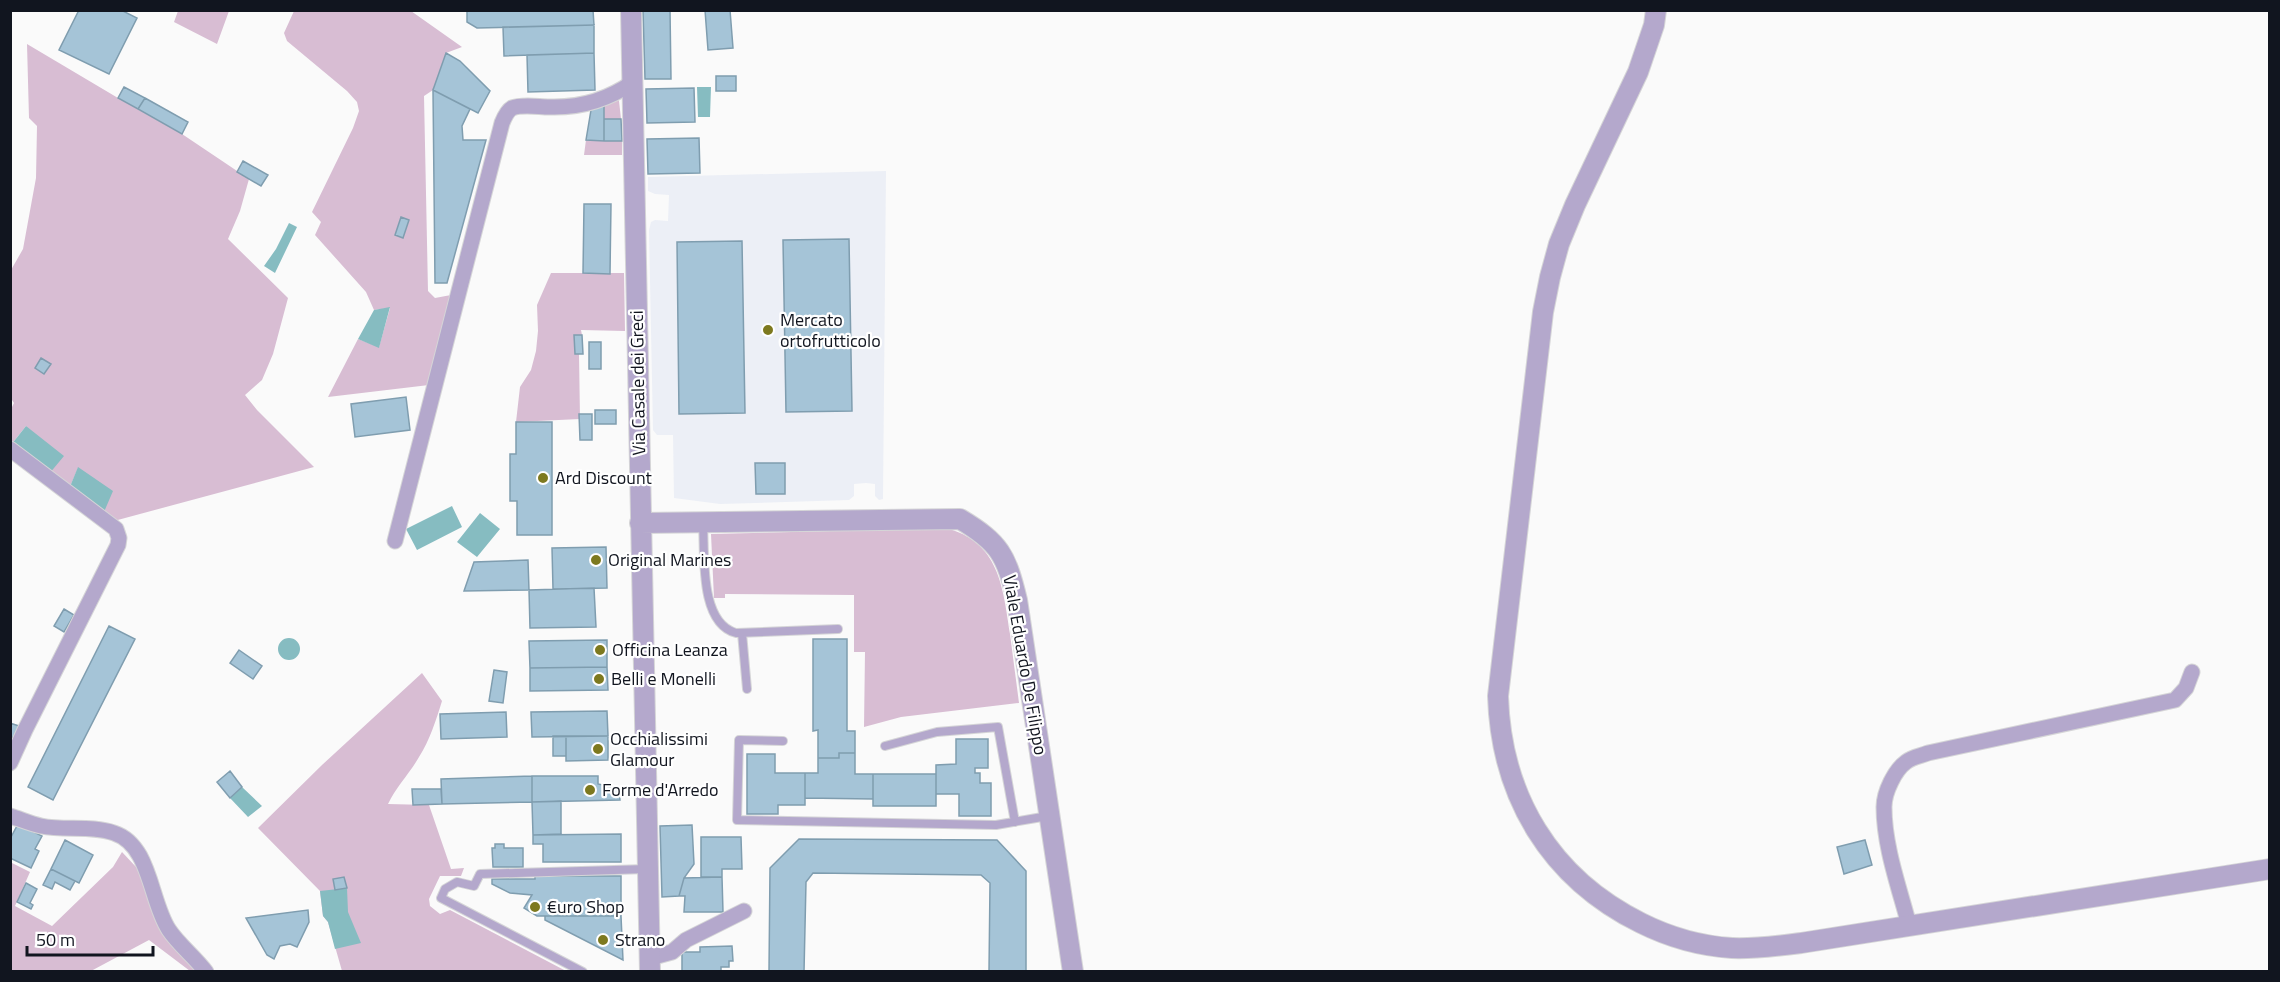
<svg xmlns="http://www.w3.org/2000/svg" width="2280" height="982" font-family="'Titillium Web',sans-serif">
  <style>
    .built { fill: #eceff6 }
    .green { fill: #d8bdd3 }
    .water { fill: #86bcc1 }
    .building { fill: #a5c4d7; stroke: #7f9daf; stroke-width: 1.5 }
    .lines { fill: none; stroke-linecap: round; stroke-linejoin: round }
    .service-casing { stroke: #d5d5d7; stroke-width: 10 }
    .minor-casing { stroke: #d5d5d7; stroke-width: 17 }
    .tertiary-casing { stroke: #d5d5d7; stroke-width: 22 }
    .service { stroke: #b4a8cc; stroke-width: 8 }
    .minor { stroke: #b4a8cc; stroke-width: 15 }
    .tertiary { stroke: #b4a8cc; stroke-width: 20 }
    .poi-dot { fill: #7d791f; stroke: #fff; stroke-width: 2 }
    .labels { text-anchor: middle; stroke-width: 4.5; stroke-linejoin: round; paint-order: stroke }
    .poi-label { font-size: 18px; fill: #11151f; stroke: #fff; text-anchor: start }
    .street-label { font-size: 18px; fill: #11151f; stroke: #fff }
  </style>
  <rect width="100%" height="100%" fill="#fafafa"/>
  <!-- built -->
  <path class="built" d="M886,171L883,499L879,500L875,496V484L866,483L854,484V496L849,500L720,504L674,498L673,435H657L653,430L649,230L651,222L655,220L668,221L669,195L655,194L648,191V177Z"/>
  <!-- green -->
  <path class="green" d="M178,11H229L217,44L174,22Z
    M294,11H411L462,47L446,53L433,90L424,96L428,291L435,298L451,295L429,385L328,397L358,339L379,347L390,308L374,310L366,292L315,235L321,222L312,212L353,128L359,111L357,102L347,91L287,41L284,33Z
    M27,44L118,98L182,134L249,179L240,211L228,239L288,298L273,354L262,380L245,395L257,410L314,467L114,521L104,512L78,468L69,489L49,474L26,426L11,445L10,411L14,403L10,397L11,270L23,249L36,178L37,126L29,118Z
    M614,99L619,101L621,119H604V105Z
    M586,140L622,141V155H584Z
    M551,273H624L625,331L581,330L582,335H575V354H579L580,419L516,422L520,387L531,370L536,351L538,331L537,305Z
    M945,528C999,541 1003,587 1010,634C1013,657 1016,680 1019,703L901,717L864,727L865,652H854V595L725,594V598H714L711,534Z
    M422,673L442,701C436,720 430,740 419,757C410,773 396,787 388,804L429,805L451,869L464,868L461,876H440L429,899L430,906L440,914L450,910L566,971H342L328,922L323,916L320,891L258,828L322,765Z
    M122,852L137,868L163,932L198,971H190L149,940L91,971H11L10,862L30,872L15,906L52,926L113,867Z"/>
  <!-- water -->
  <path class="water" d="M697,87H711L710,117H698Z
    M289,223L297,227L275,273L264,266L276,249Z
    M390,307L379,348L358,339L374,310Z
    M26,426L64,456L49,474L11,445Z
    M78,467L113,491L104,512L69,489Z
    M452,506L462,527L417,550L406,529Z
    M480,513L500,529L477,557L457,542Z
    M278 649a11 11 0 1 1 22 0a11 11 0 1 1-22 0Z
    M242,787L262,806L248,817L230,798Z
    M347,888L348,912L361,943L335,949L328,922L323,916L320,891Z"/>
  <!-- building -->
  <path class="building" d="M79,10H121L137,18L109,74L59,50Z
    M467,10H593L594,25L477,28L467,22Z
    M643,10H670L671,79H645Z
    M705,10H730L733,48L708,50Z
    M594,25V53L504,56L503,27Z
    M446,53L460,61L490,91L478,113L433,90Z
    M594,53L595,90L528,92L527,55Z
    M716,76H736V91H716Z
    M124,87L145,98L138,109L118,98Z
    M694,88L695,122L647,123L646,89Z
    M433,90L470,109L462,126L463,140H486L447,283H435Z
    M145,98L188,122L182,134L138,109Z
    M596,105H604V141L586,140L591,110Z
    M604,119H621L622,141H604Z
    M699,138L700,173L648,174L647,139Z
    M243,161L268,175L261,186L237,172Z
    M584,204H611L610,274L583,273Z
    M401,217L409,220L403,238L395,235Z
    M849,239L852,411L786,412L783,240Z
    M742,241L745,413L679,414L677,242Z
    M574,335H582L583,354H575Z
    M589,342H601V369H589Z
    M41,358L51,364L44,374L35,368Z
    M406,397L410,430L355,437L351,404Z
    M595,410H616V424H595Z
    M579,414H592V440H580Z
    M516,422H552V535H517V501H510V454H516Z
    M755,463H785V494H756Z
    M606,547L607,588L553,589L552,548Z
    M528,560L529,590L464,591L474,562Z
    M594,588L596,627L530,628L529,590Z
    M64,609L74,615L64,632L54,626Z
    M109,626L135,639L53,800L28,787Z
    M813,639H847V731H855V753H839V758H818V730L813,731Z
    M607,640V667L530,668L529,641Z
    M239,650L262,666L253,679L230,663Z
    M607,667L608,690L530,691V668Z
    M494,670L507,672L503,703L489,701Z
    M607,711L608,736L532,737L531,712Z
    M506,712L507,737L441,739L440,714Z
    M10,723L19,726L15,738L10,737Z
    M553,736H566V756H553Z
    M566,736H608V760L566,761Z
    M956,739H988V768H975V773H980V783H991V816H959V794H936V765L956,764Z
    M839,753H855V774H873V799L805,798V773H818V758H839Z
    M747,754H775V773H805V805H778V814H747Z
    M230,771L242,787L230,798L217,782Z
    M873,774H936V806H873Z
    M532,776H598V784L616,788L619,791L620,800L532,802Z
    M532,776V802L442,804L441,779Z
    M412,789H441L442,804L413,805Z
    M561,801V834L533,835L532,802Z
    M18,824L42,836L35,849L39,851L31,868L10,858V839Z
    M692,825L694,864L684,878L679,896L662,897L660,826Z
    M621,834V862H543V844H533V835Z
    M701,837H741L742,869H722V877H701Z
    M799,839L997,840L1026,871V972H989L990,883L981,875L813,873L806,882L804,972H769L770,868Z
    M65,840L93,855L79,883L51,869Z
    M1865,840L1872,865L1844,874L1837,847Z
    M495,844H504V848H523V867H493L492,848H495Z
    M51,869L75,881L70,890L55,882L52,889L43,885Z
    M535,876H621V916H537L524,908L532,895L510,893L492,884V879H535Z
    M344,877L347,888L335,890L333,879Z
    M722,877L723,912H684L685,896H679L684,878Z
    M26,883L37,889L30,903L33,905L31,909L17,902Z
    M308,910L309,922L297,947L290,944L280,946L274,959L267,955L246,918Z
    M545,916H621L623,960L545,920Z
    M732,946L733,961H729V967H721V972H682V952H700V947Z"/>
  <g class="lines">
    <!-- service casing -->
    <g class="service-casing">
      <path id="service" d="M703,524C705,555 699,623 736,633L838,629
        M742,633L747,689
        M783,741L739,740L737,820L996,825L1048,816
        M885,746L937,732L998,727L1015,822
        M583,972L441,898L445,889L457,882L474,886L480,874L647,869"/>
    </g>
    <!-- minor casing -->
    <g class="minor-casing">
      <path id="minor" d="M10,449L116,529L119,538L118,545L25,730L10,763
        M395,541L502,123C504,118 507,111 512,108C522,104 539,107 549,107C580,108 608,100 633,82
        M10,816C20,819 31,824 41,826C65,831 91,825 114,833C151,845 150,902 169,930C179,945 195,957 206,972
        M1909,925C1899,887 1884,846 1884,807C1884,792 1895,770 1906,762C1912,757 1921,756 1928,753L2175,700L2186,688L2192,672
        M650,958L672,952L686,940L744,911"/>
    </g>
    <!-- tertiary casing -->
    <g class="tertiary-casing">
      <path id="tertiary" d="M631,10L650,972
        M1656,10L1654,25L1638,72L1575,205L1559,244L1550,277L1543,312L1498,696C1501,796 1550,878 1641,923C1669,937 1700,946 1732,948C1755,949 1778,946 1801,943L2270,869
        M640,523L960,519C1000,543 1006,555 1017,600L1073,972"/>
    </g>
    <!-- service -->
    <use href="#service" class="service"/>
    <!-- minor -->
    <use href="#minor" class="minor"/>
    <!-- tertiary -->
    <use href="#tertiary" class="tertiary"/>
  </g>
  <!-- markers -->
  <g class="poi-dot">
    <circle cx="768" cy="330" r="6"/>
    <circle cx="543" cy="478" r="6"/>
    <circle cx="596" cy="560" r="6"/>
    <circle cx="600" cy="650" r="6"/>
    <circle cx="599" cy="679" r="6"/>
    <circle cx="598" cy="749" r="6"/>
    <circle cx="590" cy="790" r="6"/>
    <circle cx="535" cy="907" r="6"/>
    <circle cx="603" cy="940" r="6"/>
  </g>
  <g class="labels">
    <!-- poi labels -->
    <g class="poi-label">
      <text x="780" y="326">Mercato<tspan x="780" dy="21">ortofrutticolo</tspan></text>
      <text x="555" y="484">Ard Discount</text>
      <text x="608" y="566">Original Marines</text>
      <text x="612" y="656">Officina Leanza</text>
      <text x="611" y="685">Belli e Monelli</text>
      <text x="610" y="745">Occhialissimi<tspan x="610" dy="21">Glamour</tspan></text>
      <text x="602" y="796">Forme d'Arredo</text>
      <text x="547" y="913">€uro Shop</text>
      <text x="615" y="946">Strano</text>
    </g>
    <!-- street labels -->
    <g class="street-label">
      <text transform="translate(638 383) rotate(-91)" y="6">Via Casale dei Greci</text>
      <text transform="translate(1025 665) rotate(80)" y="6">Viale Eduardo De Filippo</text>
    </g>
  </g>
  <!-- border -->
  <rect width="2280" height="982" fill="none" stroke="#11151f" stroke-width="24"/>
  <!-- scale -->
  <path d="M27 946v9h126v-9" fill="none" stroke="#11151f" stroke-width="3"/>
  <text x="36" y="946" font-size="18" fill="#11151f" stroke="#ffffff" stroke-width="4.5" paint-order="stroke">50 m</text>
</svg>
